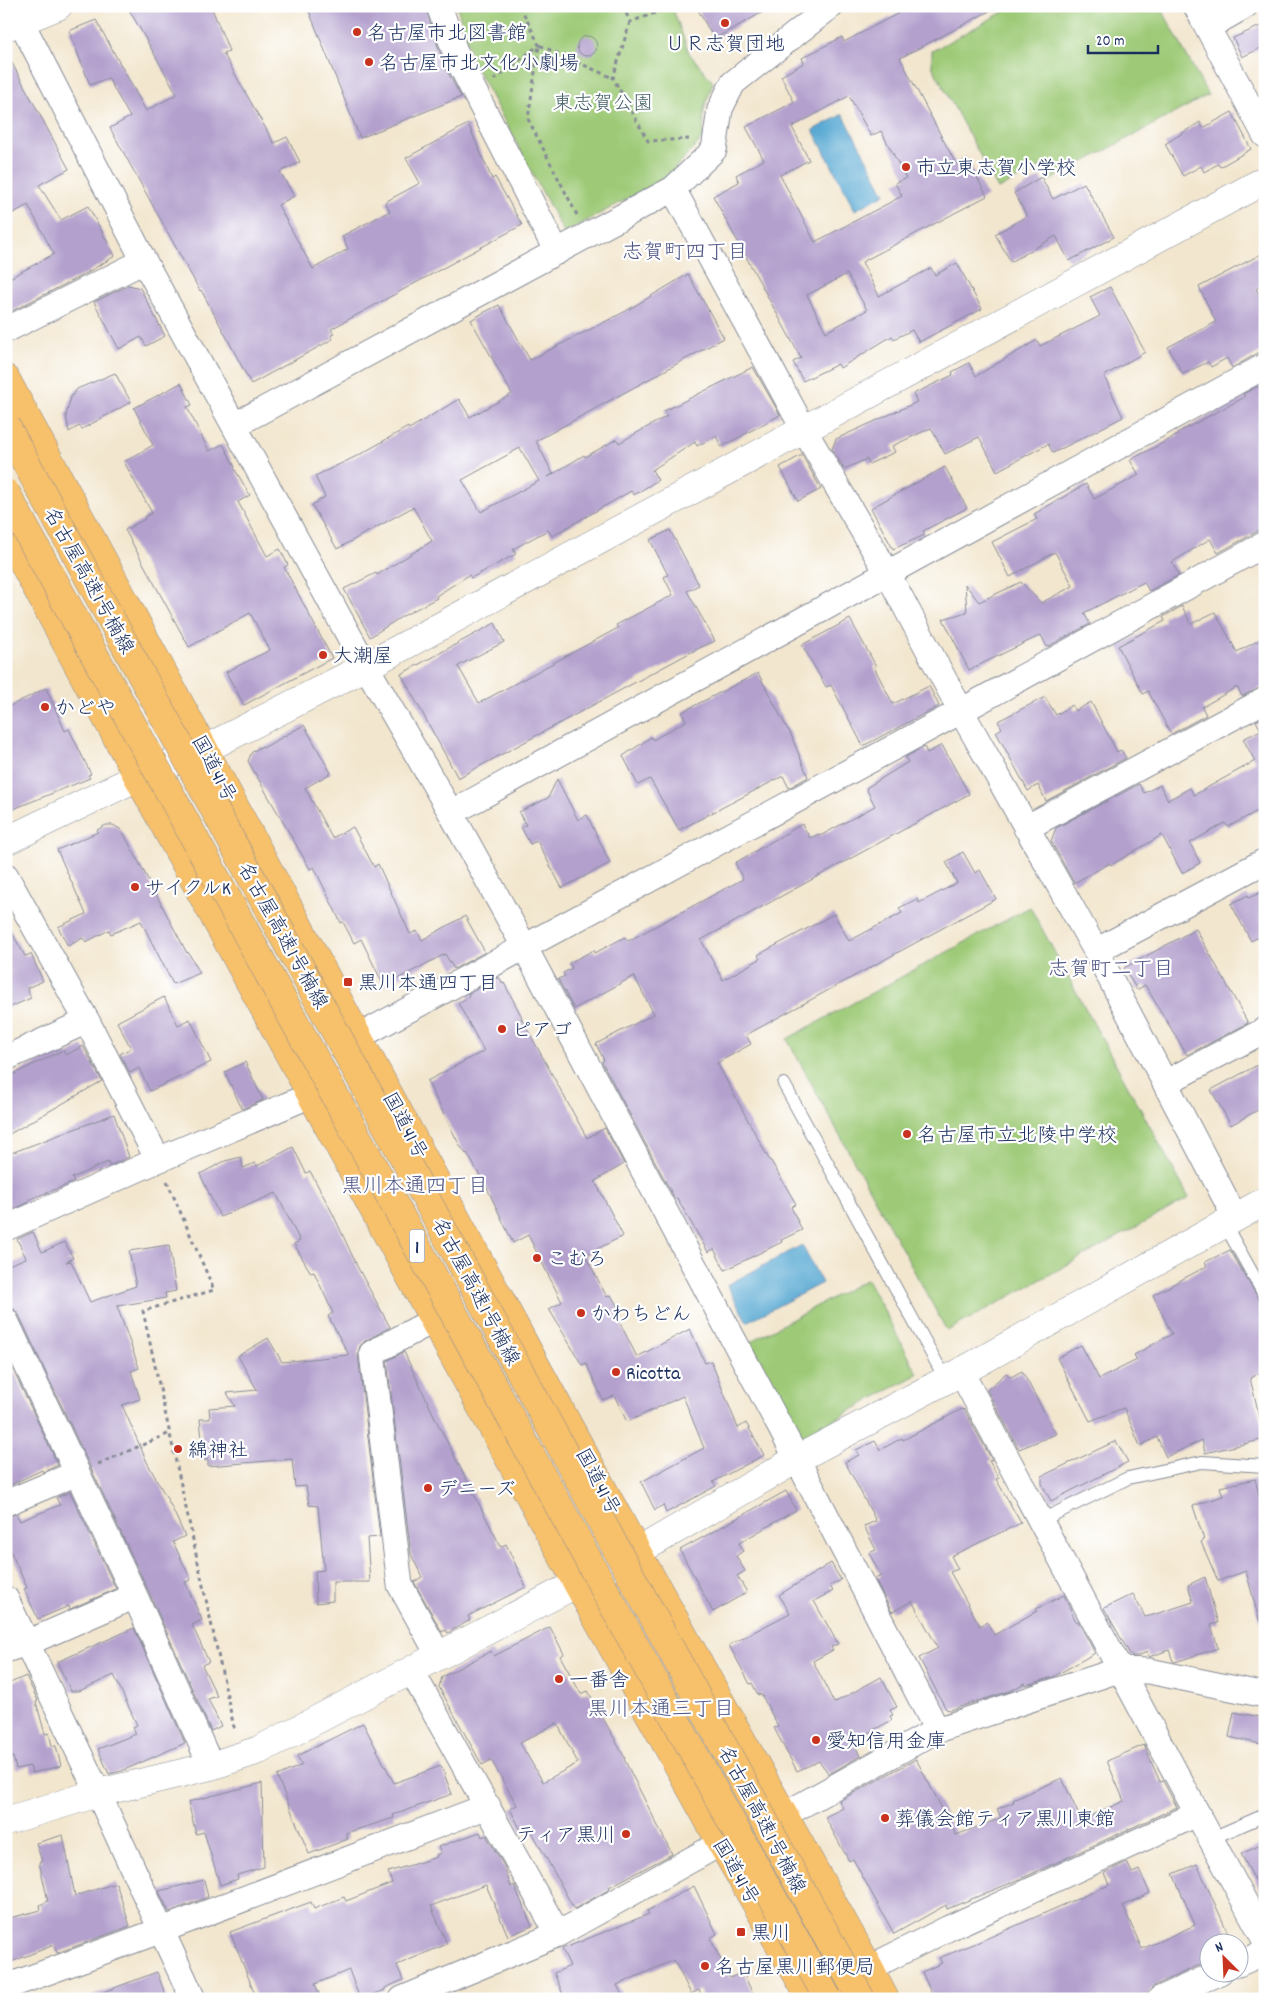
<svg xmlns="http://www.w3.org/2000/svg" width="1271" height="2005" font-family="Dekko,'Klee One',sans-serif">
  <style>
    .green { fill: #9eca77; stroke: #5c7c6a }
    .water { fill: #59a9d3; stroke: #3a6c98 }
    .building { fill: #b3a0cd; fill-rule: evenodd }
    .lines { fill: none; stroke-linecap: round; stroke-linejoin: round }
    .service-casing { stroke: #868a96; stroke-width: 14 }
    .minor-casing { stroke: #868a96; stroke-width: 27 }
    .tertiary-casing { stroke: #868a96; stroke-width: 29 }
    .trunk-casing { stroke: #868a96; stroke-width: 29 }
    .path { stroke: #868a96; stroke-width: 3; stroke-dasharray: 4 4; stroke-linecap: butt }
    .service { stroke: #fff; stroke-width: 12 }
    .minor { stroke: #fff; stroke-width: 25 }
    .tertiary { stroke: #fff; stroke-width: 28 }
    .trunk { stroke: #f7c06b; stroke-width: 28 }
    .motorway-bridge-casing { stroke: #868a96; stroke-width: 29; stroke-linecap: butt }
    .motorway-bridge { stroke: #f7c06b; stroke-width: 28 }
    .poi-dot { fill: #c8321e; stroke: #fff; stroke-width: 2 }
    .labels { text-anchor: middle; stroke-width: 4.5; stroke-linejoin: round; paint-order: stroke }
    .shield { fill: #fff; stroke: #5f6d8e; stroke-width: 1 }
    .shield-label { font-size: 19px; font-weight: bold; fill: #1b2f5e }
    .poi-label { font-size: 20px; fill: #1b2f5e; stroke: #fff; text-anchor: start }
    .park-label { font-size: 20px; fill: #425e66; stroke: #fff }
    .street-label { font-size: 20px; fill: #1b2f5e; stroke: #fff }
    .neighbourhood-label { font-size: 21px; fill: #505785; stroke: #fff }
  </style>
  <rect width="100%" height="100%" fill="#fff"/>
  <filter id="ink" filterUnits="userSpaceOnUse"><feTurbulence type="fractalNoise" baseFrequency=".02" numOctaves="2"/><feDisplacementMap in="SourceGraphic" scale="10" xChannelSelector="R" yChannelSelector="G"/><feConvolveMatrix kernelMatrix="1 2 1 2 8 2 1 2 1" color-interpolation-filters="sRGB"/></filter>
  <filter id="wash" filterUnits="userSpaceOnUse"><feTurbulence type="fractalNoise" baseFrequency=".0096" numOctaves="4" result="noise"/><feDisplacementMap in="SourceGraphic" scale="20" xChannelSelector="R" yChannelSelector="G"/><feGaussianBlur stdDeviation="1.12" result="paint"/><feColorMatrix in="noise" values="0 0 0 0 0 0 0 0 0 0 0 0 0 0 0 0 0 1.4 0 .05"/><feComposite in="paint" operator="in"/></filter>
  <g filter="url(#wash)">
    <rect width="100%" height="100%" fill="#f2e6ce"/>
    <!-- green -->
    <path class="green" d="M457,6H672L689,53L713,82L704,109L703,138L666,178L564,233L472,60Z
      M1014,6H1160L1208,95L1049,181L1041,166L998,189L932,66V51Z
      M1030,907L1189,1198L947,1331L787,1039Z
      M867,1279L918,1374L802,1437L750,1342Z"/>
    <!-- water -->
    <path class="water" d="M843,114L885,194L855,210L813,130Z
      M802,1245L822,1283L747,1322L727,1285Z"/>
    <g id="blocks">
      <!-- building -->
      <path class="building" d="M127,6H211L229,51L223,53L274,143L287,137L300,162L280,172L294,196L278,205L313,269L348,249L342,236L390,211L385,202L420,183L406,158L468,124L492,179L495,177L522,225L331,329L334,334L331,335L333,339L251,384L225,334L201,290L200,291L110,128L130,117L108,78L90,85L69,31L96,20L146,111L177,94Z
        M307,6H425L444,65L461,97L360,138Z
        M696,6H774L714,39Z
        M912,6H999L900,58L956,164L967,159L987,196L862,262L879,296L931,268L935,275L957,263L982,309L919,342L912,330L894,339L892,336L840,368L838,364L803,381L793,362L801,358L713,196L739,182L736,175L764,160L746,127L794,102L781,76L804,63L802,58L842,37L844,42ZM849,96L871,136L881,131L906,178L895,183L902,196L815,242L780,175L809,160L792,127ZM847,274L867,310L826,332L807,295Z
        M1265,24V46L1242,57L1233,38Z
        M577 46a10 10 0 1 1 20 0a10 10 0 1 1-20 0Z
        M6,52L69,169L39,185L61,220L88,206L115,256L88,272H89L6,314V280L54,254L28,205L6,217Z
        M1232,112L1251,149L1220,167L1218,164L1204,172L1201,166L1183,176L1165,144L1200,122L1203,128Z
        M1041,177L1053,199L1084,183L1114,237L1069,261L1056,236L1011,262L995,234L1027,216L1014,193Z
        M1265,252V284L1256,289L1265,304V352L1258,353L1232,368L1227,358L1211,367L1208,362L1183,374L1168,347L1216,322L1199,287Z
        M688,274L724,338L536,441L553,474L548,477L553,474L584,455L585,457L617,439L619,443L667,416L664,411L753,367L780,415L721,447L716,436L697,446L695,442L652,470L658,480L634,495L631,491L552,536L548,530L513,549L516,554L471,578L469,575L436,596L437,598L401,617L370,637L344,589L376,573L377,575L432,541L413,507L337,549L312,505L325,497L315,476L359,455L408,427L409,429L459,399L470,417L512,394L471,320L483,313L499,305L530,360L626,311ZM520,448L539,481L481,512L462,480Z
        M129,285L140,288L165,336L146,346L141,337L119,349L94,302Z
        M1110,287L1145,352L1104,376L1123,417L1053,453L1048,444L997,471L979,437L945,454L931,428L892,446L895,452L869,464L867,459L844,469L832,449L836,439L917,402L913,394L953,375L952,372L969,363L976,376L1037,340L1040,346L1100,316L1090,297Z
        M115,373L131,402L82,429L79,426L69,432L66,415L71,397L77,389Z
        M181,383L192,405L187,407L209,451L223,444L235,467L234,468L250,495L238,502L267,556L280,549L288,565L284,567L332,658L244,705L226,672L270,650L250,613L189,647L125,530L145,519L144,517L152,513L124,462L153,445L134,408Z
        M1265,383V530L1258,531L1218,553L1210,539L1172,562L1179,575L1149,591L1144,582L1084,613L1090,624L1047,647L1041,635L969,670L943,619L967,612L965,584L979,602L1021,582L1041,603L1073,586L1055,552L1010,577L992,542L1037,519L1034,514L1086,484L1094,499L1139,475L1130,460L1178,435L1177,433L1245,397L1243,394Z
        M802,455L821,489L798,501L780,467Z
        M945,467L967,508L923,531L925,535L893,549L871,508Z
        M670,530L699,585L687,591L715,641L695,650L458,778L401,674L495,623L504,642L458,666L479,703L618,628L616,625L673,595L664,577L668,575L650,540Z
        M1182,606L1191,624L1215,612L1237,652L1265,637V686L1242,696L1237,687L1202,707L1206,715L1171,734L1148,691L1143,694L1118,646L1165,621L1163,617Z
        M850,619L876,666L874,667L893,704L929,686L939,706L863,746L831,685L826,687L802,645Z
        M758,673L788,730H789L808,777L789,788L783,776L679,830L650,779L638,785L623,756L651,737L653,740L686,721L682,712Z
        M46,688L65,731L69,729L91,774L88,775L90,778L6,812V708Z
        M1045,697L1056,715L1072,705L1075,711L1091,702L1117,752L1121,750L1126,758L1046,801L1038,785L1028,791L996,732L1002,728L998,721Z
        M1265,716V807L1228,827L1225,823L1190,843L1200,863L1182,873L1162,835L1111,865L1110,863L1074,883L1051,841L1056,828L1139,784L1144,793L1160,785L1168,800L1190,788L1194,795L1255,761L1243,739L1261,730L1256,721Z
        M304,725L331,773L305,788L332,838L353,827L374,867L378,864L410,934L417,931L422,940L465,916L485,952L454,969L445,954L384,986L361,939L354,943L343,922L341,923L314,867L310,869L248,761L252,752L262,746L263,748Z
        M942,745L969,794L701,940L723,980L760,959L758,955L834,914L849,941L902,913L899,908L917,899L919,903L957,883L946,862L963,852L975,873L980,870L996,899L746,1035L751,1044L717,1063L770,1161H771L796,1204L791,1207L802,1230L781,1240L782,1242L725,1270L714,1249L708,1252L677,1198L675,1199L602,1062L604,1060L596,1044L654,1014L634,976L574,1009L558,979L565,976L563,973L572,968L569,963L594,950L595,953L625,937L628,941L743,879L735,863L802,824L810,838L819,834L820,836L875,806L866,788L908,762L906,757L924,747L927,753Z
        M557,779L578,820L587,815L610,863L562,888L537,841L530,844L521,827L526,825L519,812L548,798Z
        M106,825H113L120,829L124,834L187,953L188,952L200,973L173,984L141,921L111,934L109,930L86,942L83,938L68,946L58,927L86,914L57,850L98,832L97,830Z
        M1265,890V934L1251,941L1231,904L1248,895L1249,898Z
        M6,922L25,956L31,954L43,981L27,988L31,998L6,1009Z
        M1196,929L1248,1023L1187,1055L1145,985L1137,990L1124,968Z
        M499,977L503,984L504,983L522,1017L521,1018L587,1138L605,1128L624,1164L595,1181L623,1236L585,1255L607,1297L611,1295L622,1314L617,1317L637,1357L690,1329L705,1363L711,1361L738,1428L746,1423L764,1455L713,1482L716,1486L666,1513L663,1505L655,1510L641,1482L704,1448L683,1396L627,1422L614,1395L603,1400L586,1363L582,1365L549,1309L562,1302L528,1235L513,1243L487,1188L467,1153L466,1154L459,1144L427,1081L484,1051L458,1003L469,997L468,994Z
        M164,997L178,1025L190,1019L211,1062L150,1091L139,1068L130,1073L120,1054L131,1048L117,1022Z
        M83,1046L102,1081L6,1136V1078L63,1050L66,1055Z
        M1265,1061V1106L1231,1125L1211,1090Z
        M245,1062L263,1100L242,1109L225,1072Z
        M114,1114L129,1157L109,1166L108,1162L72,1178L74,1182L28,1200L29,1202L12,1210L11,1207L6,1209V1155Z
        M293,1147L306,1173L310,1171L333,1214L358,1268L390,1327L365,1341L360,1346L358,1354L380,1537L367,1538L370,1582H333V1601L316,1603L315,1571L324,1570L318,1506L309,1505L306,1486L295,1487L292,1459L208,1466V1460H204L200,1419H210L209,1408L235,1406L227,1393L257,1390L238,1356L268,1338L282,1362L349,1355L328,1316L333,1313L314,1272L311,1273L294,1244L300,1241L276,1193L220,1217L200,1174L225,1161L241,1157L243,1168L255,1163L257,1166Z
        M33,1232L42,1252L65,1242L73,1258L66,1262L71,1261L90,1302L136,1286L129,1251L169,1245L176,1291L165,1293L166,1298L117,1306L139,1368L131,1371L140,1399L122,1405L147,1462L171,1506L185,1536L173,1542L191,1580L185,1582L202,1620L192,1625L209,1662L202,1665L217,1696L208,1699L221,1726L211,1731L148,1590L19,1315L14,1309L6,1307V1266L26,1258L17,1239Z
        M1230,1250L1265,1310V1370L1250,1378L1265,1439L1205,1453L1202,1440L1166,1457L1157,1437L1140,1446L1124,1408L1090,1421L1057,1358L1081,1345L1099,1379L1137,1360L1134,1355L1172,1334L1153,1295L1207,1266L1205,1262Z
        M404,1352L437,1422L501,1547L506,1544L526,1587L468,1616L470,1620L448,1633L446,1630L442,1632L414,1582L422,1577L411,1554L387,1361Z
        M6,1355L58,1465L43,1472L42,1470L6,1487Z
        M1022,1371L1056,1434L1019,1449L987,1390L1006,1373L1011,1377Z
        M962,1409L963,1410L964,1409L992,1460L989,1461L999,1478L996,1479L1021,1523L951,1556L958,1569L950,1572L980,1626L987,1622L994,1635L1037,1611L1036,1609L1064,1595L1076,1622L1078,1621L1095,1653L1053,1677L1026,1685L1025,1683L1010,1691L950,1710L946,1709L919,1658L938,1648L912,1601L892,1612L875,1579L881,1576L869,1553L876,1550L864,1526L876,1521L845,1462L859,1455L856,1450L875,1441L880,1450L902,1438L903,1440Z
        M1116,1441L1128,1462L1051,1501L1042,1484V1476Z
        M1255,1479L1262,1506L1265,1505V1619L1259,1620L1246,1571L1218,1581L1201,1542L1204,1540L1193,1506L1223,1496L1220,1487Z
        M786,1491L796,1510L739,1543L743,1551L736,1556L745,1571L737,1576L747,1592L713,1612L680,1550Z
        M70,1492L116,1589L70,1609L69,1606L38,1619L24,1589L27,1588L6,1541V1517L16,1514L20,1521L60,1505L56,1498Z
        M831,1563L841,1580L830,1586L833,1591L814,1601L838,1644L831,1647L833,1650L813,1661L834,1703L881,1677L897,1707L890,1710L893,1715L890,1716L892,1720L853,1741L860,1756L829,1774L819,1761L797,1771L774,1728L778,1726L761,1694L758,1695L752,1683L750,1684L729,1645L790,1613L779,1595Z
        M1205,1577L1218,1623L1211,1625L1218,1648L1175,1662L1173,1661L1169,1650L1149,1657L1147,1652L1138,1656H1131L1104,1608L1133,1594L1145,1617L1153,1615L1193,1602L1188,1585Z
        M550,1627L564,1654L560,1656L581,1694L588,1691L625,1758L624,1759L672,1854L609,1887L610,1889L574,1909L531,1830L523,1834L510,1809L517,1805L491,1760L482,1765L439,1687L442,1677L491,1651L494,1656ZM557,1723L578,1763L543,1782L520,1743Z
        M134,1628L185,1743L122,1771L109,1774L98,1749L136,1734L133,1727L137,1725L114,1675L79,1691H71L57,1662Z
        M26,1676L38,1701L36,1702L45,1734L49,1733L52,1746H56L61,1766L32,1773L30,1766L16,1769L13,1757L6,1759V1685Z
        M1234,1712L1265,1718V1745L1229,1737Z
        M363,1723L394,1783L441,1766L452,1794L393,1815L394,1818L346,1833L348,1839L309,1854L277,1776L302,1765L297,1756Z
        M1144,1745L1160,1782L1163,1781L1177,1807L1018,1880L947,1909L946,1905L894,1934L853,1859L849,1861L825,1817L843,1808L839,1801L916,1759L956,1835L1001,1818L997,1809L1014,1802L1013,1800L1062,1778L1081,1820L1124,1801L1107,1761Z
        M262,1783L264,1867L237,1875L238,1879L220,1885L204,1832L196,1834L188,1802Z
        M480,1832L482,1837L486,1835L504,1866L511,1887L514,1885L532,1926L508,1936L486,1885L431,1906L447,1944L397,1965L403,1980L385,1988V1990L360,1999L349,1970L315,1984L321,1999H257L230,1932L311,1902L314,1909L344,1897L346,1901L392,1883L388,1872L437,1857L436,1855L441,1853L438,1847Z
        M63,1835L75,1896L116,1883L130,1926L57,1953L54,1945L6,1964V1919L41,1910L40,1905L48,1901L39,1862L42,1861L36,1843Z
        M1265,1843V1899L1241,1854Z
        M1127,1862L1132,1873L1139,1870L1150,1893L1123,1906L1142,1949L1195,1925L1173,1874L1197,1864L1232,1942H1208V1961L1154,1986L1147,1995L1138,1999H934L922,1972L942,1963L939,1958L974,1944L1109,1885L1104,1873Z
        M204,1880L208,1897L169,1912L159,1891Z
        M694,1886L717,1934L710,1938L730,1978L743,1972L755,1999H704L699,1990L691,1994L674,1960L617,1985L624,1999H565L554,1973L570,1966L562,1949L649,1914L647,1911Z
        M157,1972L167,1999H91L90,1997Z"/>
    </g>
  </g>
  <g filter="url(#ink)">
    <use href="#blocks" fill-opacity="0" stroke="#868a96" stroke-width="1"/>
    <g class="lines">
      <!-- service casing -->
      <g class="service-casing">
        <path id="service" d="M784,1084L946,1380
          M1224,1223L1265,1296
          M1040,1521L1128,1478L1202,1462L1265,1466
          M1210,1839L1265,1815"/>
      </g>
      <!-- minor casing -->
      <g class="minor-casing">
        <path id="minor" d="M13,6L144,261L359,654L451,813L525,948L797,1459L937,1730
          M439,6L458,60L557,252
          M1196,6L1265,135
          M1208,27L1245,6
          M673,189L803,428L888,574L961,711L1096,951L1235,1217
          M6,330L144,261
          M235,425L673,189L714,150L720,109L733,83L831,6
          M451,813L1265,366
          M1026,828L1265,700
          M6,876L87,1021L158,1160
          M1096,951L1265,861
          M358,1037L961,711L1265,544
          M6,1058L87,1021
          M1165,1083L1265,1030
          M6,1228L158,1160L311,1095
          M434,1320L372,1353L400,1585L439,1656
          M6,1321L135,1596L211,1766
          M961,1372L1265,1940
          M6,1503L77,1473
          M6,1599L98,1793L193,1999
          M6,1650L27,1643L135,1596
          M411,1670L558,1934
          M784,1815L937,1730L1119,1670L1149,1671L1265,1695
          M1238,1964L1265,1952
          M869,1968L949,1928L1197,1814
          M6,1987L162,1930L488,1806
          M402,1999L558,1934L721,1843
          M1160,1999L1220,1972"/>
      </g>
      <!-- tertiary casing -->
      <g class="tertiary-casing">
        <path id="tertiary" d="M6,27L58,6
          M6,841L138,777L205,749L367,666L1265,180
          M6,1821L98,1793L211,1766L259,1750L637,1552L797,1459L961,1372L1265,1201"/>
      </g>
      <!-- trunk casing -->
      <g class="trunk-casing">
        <path id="trunk" d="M6,379L358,1037L637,1552L869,1968L885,1999
          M6,531L138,777L577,1583L721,1843L811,1999"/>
      </g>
      <!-- path -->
      <path class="path" d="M623,6L630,22L672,7
        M630,22L613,78L648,141L689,139
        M494,80L539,45L520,6
        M577,215L528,119L539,45L613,78
        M167,1181L214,1290L143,1311L235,1732
        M98,1464L170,1433"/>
      <!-- service -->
      <use href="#service" class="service"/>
      <!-- minor -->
      <use href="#minor" class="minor"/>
      <!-- tertiary -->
      <use href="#tertiary" class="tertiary"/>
      <!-- trunk -->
      <use href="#trunk" class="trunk"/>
      <!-- motorway-bridge casing -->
      <g class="motorway-bridge-casing">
        <path id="motorway-bridge" d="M6,426L861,1999
          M6,493L828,1999"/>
      </g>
      <!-- motorway-bridge -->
      <use href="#motorway-bridge" class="motorway-bridge"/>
    </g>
  </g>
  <!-- markers -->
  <g class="poi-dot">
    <circle cx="725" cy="23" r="5"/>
    <circle cx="357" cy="32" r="5"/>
    <circle cx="369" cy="62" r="5"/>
    <circle cx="906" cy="167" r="5"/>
    <circle cx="323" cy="655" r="5"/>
    <circle cx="45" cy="707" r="5"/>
    <circle cx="135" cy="887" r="5"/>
    <rect x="343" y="977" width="10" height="10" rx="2.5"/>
    <circle cx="502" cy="1029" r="5"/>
    <circle cx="907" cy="1134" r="5"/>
    <circle cx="537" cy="1258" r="5"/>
    <circle cx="581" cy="1313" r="5"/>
    <circle cx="616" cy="1372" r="5"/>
    <circle cx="178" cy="1449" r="5"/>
    <circle cx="428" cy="1488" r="5"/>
    <circle cx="559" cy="1679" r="5"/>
    <circle cx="816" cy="1740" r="5"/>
    <circle cx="885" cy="1818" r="5"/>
    <circle cx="626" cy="1834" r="5"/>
    <rect x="736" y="1927" width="10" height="10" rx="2.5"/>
    <circle cx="705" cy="1966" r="5"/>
  </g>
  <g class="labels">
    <!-- shield labels -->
    <rect class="shield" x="409.5" y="1229.5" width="15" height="33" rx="4"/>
    <g class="shield-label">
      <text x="417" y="1253">1</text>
    </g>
    <!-- poi labels -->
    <g class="poi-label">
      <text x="367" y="39">名古屋市北図書館</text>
      <text x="725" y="50" text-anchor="middle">ＵＲ志賀団地</text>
      <text x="379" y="69">名古屋市北文化小劇場</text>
      <text x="916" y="174">市立東志賀小学校</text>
      <text x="333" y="662">大潮屋</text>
      <text x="55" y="714">かどや</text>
      <text x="145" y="894">サイクルK</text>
      <text x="358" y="989">黒川本通四丁目</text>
      <text x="512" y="1036">ピアゴ</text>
      <text x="917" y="1141">名古屋市立北陵中学校</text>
      <text x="547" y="1265">こむろ</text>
      <text x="591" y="1320">かわちどん</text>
      <text x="626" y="1379">Ricotta</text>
      <text x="188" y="1456">綿神社</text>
      <text x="438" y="1495">デニーズ</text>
      <text x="569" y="1686">一番舎</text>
      <text x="826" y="1747">愛知信用金庫</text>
      <text x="895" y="1825">葬儀会館ティア黒川東館</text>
      <text x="616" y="1841" text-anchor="end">ティア黒川</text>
      <text x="751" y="1939">黒川</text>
      <text x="715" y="1973">名古屋黒川郵便局</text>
    </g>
    <!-- park labels -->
    <g class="park-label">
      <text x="603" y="109">東志賀公園</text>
    </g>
    <!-- street labels -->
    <g class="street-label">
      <text transform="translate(90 580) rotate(61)" y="7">名古屋高速1号楠線</text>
      <text transform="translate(215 768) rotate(62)" y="7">国道41号</text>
      <text transform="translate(284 935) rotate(61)" y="7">名古屋高速1号楠線</text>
      <text transform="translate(406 1125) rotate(62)" y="7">国道41号</text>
      <text transform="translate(477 1291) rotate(62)" y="7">名古屋高速1号楠線</text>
      <text transform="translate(599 1481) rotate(62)" y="7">国道41号</text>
      <text transform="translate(763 1819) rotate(62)" y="7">名古屋高速1号楠線</text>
      <text transform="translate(737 1871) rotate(60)" y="7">国道41号</text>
    </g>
    <!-- neighbourhood labels -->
    <g class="neighbourhood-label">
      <text x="685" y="258">志賀町四丁目</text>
      <text x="1111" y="975">志賀町二丁目</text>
      <text x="415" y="1192">黒川本通四丁目</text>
      <text x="661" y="1715">黒川本通三丁目</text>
    </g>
  </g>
  <!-- margin -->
  <rect width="1271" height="2005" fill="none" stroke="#fff" stroke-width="25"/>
  <!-- north arrow -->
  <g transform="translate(1224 1958) rotate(336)"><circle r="24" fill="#ffffff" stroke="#a4acbf"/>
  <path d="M0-4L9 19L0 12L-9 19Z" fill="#c8321e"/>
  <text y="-8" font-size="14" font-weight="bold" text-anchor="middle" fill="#1b2f5e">N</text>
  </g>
  <!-- scale -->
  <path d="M1088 45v8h70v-8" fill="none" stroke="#1b2f5e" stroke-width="2.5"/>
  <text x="1096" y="45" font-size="15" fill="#1b2f5e" stroke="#ffffff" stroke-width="4" paint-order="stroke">20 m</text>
</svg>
